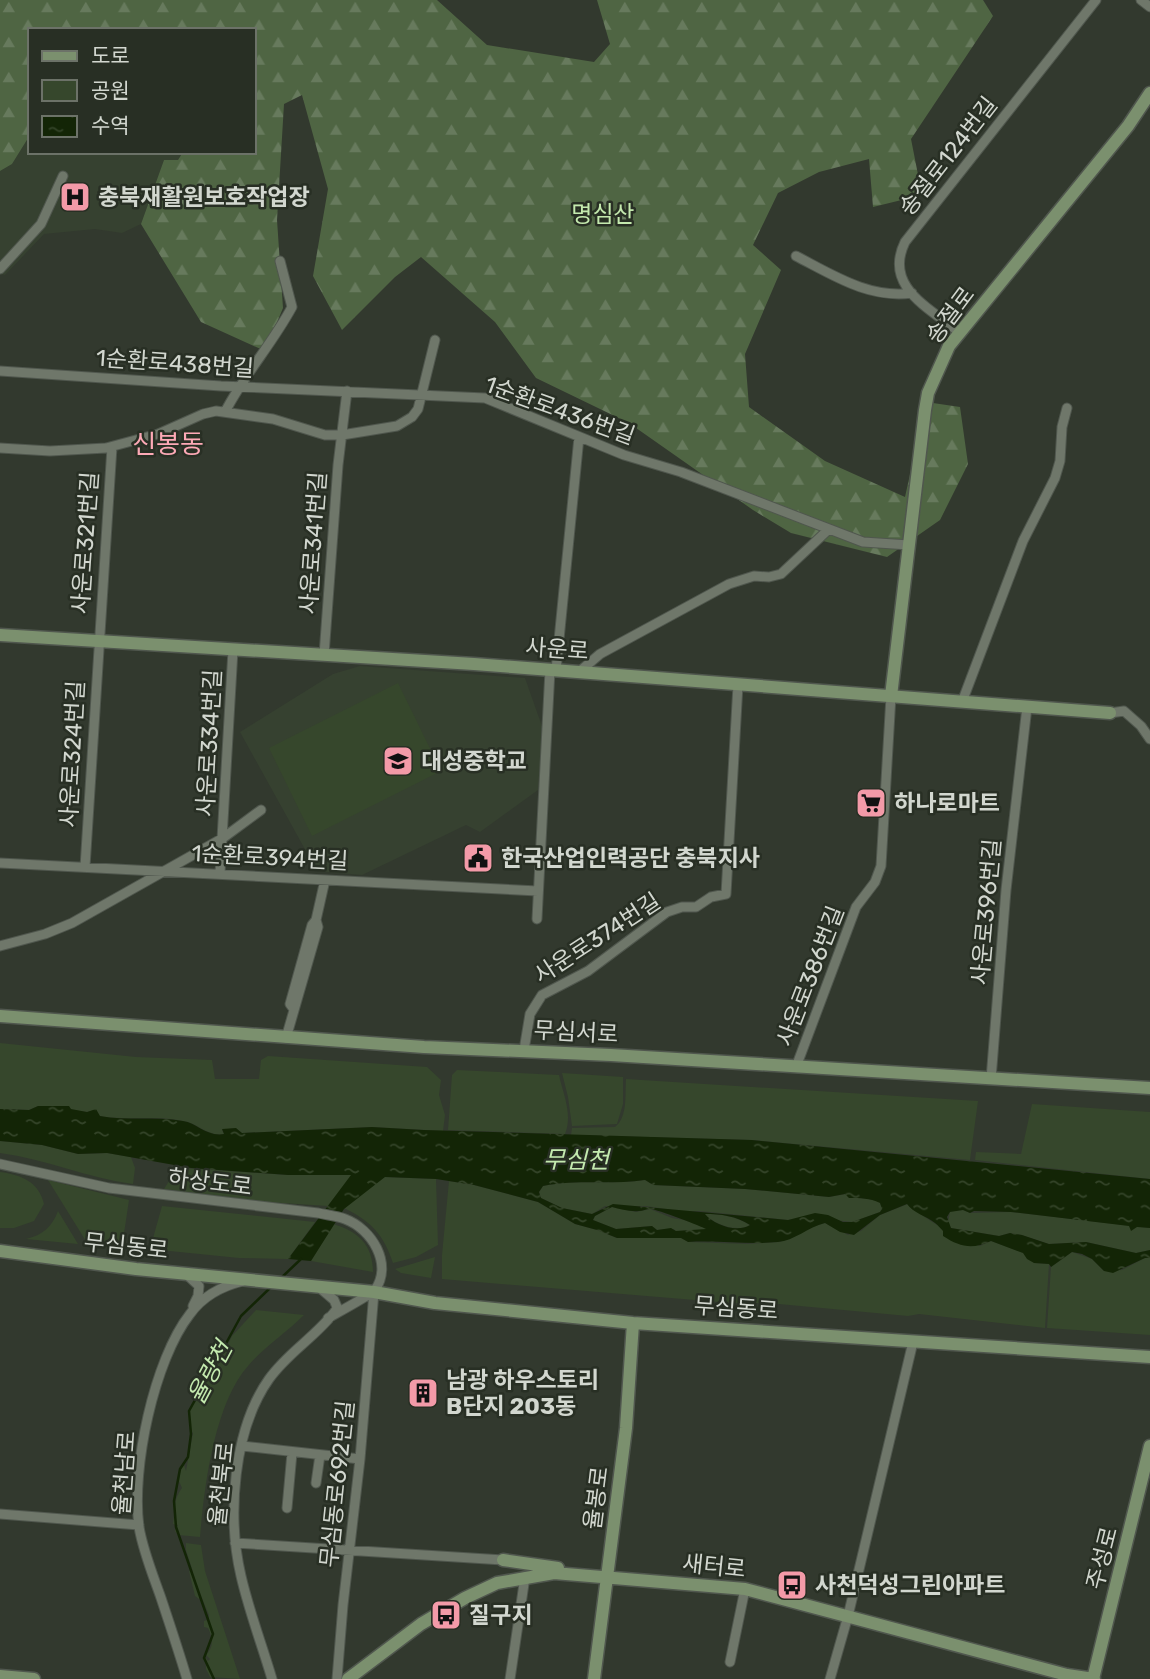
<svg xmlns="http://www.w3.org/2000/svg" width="1150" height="1679" font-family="Rubik,'Noto Sans KR',sans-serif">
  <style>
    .built { fill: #364130 }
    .green { fill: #36472c }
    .forest { fill: url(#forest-firs) }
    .water { fill: url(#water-ripples); fill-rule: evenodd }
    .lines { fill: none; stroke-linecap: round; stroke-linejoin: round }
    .stream { stroke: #132506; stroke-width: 2.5 }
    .street-casing { stroke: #50574e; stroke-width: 11 }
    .secondary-casing { stroke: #50574e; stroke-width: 15 }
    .street { stroke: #6f776a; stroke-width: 9 }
    .secondary { stroke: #7b906e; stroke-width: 12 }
    .labels { text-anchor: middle; stroke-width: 5; stroke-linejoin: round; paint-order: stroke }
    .street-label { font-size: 23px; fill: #d2d7cf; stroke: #282f24 }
    .poi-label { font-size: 23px; font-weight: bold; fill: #d2d7cf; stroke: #282f24; text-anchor: start }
    .park-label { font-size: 23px; fill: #c4e9ae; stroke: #282f24 }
    .water-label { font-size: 24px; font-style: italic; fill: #c4eaaf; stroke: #282f24 }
    .quarter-label { font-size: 26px; fill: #fda9b6; stroke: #282f24 }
  </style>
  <defs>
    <pattern id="forest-firs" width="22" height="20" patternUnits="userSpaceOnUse" patternTransform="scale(1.75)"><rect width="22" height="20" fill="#4f6543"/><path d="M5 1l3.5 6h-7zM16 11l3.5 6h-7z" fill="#677a5d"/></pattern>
    <pattern id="water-ripples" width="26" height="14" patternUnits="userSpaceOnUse" patternTransform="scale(1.75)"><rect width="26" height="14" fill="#132506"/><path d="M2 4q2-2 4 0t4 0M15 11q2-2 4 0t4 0" fill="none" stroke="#344429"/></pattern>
  </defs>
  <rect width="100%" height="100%" fill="#32392e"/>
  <!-- built -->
  <path class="built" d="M30,135V152H183L178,160H164L141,224L122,233L95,229L44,234L5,275L0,274V171L12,164Z
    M360,666L525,678L543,729L538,790L480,832L466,825L362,875L317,871L240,732L333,674Z"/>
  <!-- green -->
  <path class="green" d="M398,683L441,771L312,836L269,748Z
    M0,1043L136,1057L212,1060L215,1079H259L261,1060L268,1056L427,1067L441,1080L439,1095L445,1115L443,1131L372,1127L242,1133L235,1128L222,1130L224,1134C208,1137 198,1123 183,1121C155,1115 127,1121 99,1116L95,1110L87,1112L38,1106L29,1110L0,1109Z
    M457,1070L559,1075C563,1094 573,1114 565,1134L448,1130L452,1075Z
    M562,1073L623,1077V1104L617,1124L572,1126L568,1097Z
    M626,1079L978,1101L970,1160L752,1140L571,1135L572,1128L615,1127C628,1117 625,1094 626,1079Z
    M1032,1104L1150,1112V1179L975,1160L976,1152L1021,1154Z
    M0,1141L42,1145L78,1154L107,1153L131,1157L135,1168L133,1184C88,1178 45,1159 0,1153Z
    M183,1168L288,1175H352L328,1206L267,1202L164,1189L171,1178Z
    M0,1172C22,1175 39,1182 44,1204L34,1221L14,1228H0Z
    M384,1177L436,1179L438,1245L416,1257L393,1263C384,1235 371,1221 344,1208Z
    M48,1180L129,1200L122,1247L89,1246Z
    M645,1180L653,1185L745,1189L829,1197L846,1194L849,1198C861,1198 869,1198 880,1202L882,1209L880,1212L852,1222L835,1220L828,1215L788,1220L700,1211H678L646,1206H605L592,1214L562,1208L541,1198L539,1192L543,1186C577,1179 611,1185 645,1180Z
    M449,1181L474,1185L538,1202L575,1224L597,1230L617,1238H681L689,1242L747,1244L780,1242L814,1226L825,1223L848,1235L861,1231L880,1215L908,1204C930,1223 952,1234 980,1246L991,1241L1024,1253L1034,1263L1049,1264L1045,1328L919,1314L908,1316L768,1303H731L442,1279V1255Z
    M162,1206L315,1222L288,1259L239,1258L150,1249Z
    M612,1207L636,1212L650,1209L672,1218L684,1220L706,1227V1230L675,1231L674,1229L657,1230L652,1226L616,1229L593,1220L595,1216Z
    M963,1210L970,1213L1011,1212L1150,1228V1250L1136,1253L1086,1242L1049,1244L1022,1235L1010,1233L999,1236L951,1228L948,1223L950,1211Z
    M58,1211L78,1244L26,1239C43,1235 52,1227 58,1211Z
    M704,1214C721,1214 735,1216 750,1225C737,1233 714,1224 704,1214Z
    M333,1224C358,1231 373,1245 373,1272L311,1261Z
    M1072,1252L1092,1259L1104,1271L1122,1270L1145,1258H1150V1335L1047,1328L1051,1267Z
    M435,1257L431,1278L401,1273L395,1269Z
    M256,1310L304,1315C286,1333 264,1347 248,1366C214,1404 204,1489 200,1537L178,1535L175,1531L178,1525L173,1524C176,1509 172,1502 182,1488L179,1481L180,1466L184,1465L186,1471L193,1433L190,1430L189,1410L202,1393L208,1376L218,1365L232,1336Z
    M186,1543L201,1545L205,1571L240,1679L210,1677L206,1669V1658L208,1661L210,1659L206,1655C214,1647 213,1638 208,1628L204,1627V1621L209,1619V1615L199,1591V1599L195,1596L189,1571L193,1572L186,1550Z"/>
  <!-- forest -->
  <path class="forest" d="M0,0H437L487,45L594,62L610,44L597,0H983L993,16L911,139L922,195L873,207L869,159L819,172L778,193L753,245L781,270L745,354L749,407L825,461L905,497L926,402L960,407L968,464L940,520L887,557L791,533L753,510L629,423L536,378L495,322L421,257L395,277L342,330L313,276L328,189L302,95L284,104L277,220L283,308L265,351L201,322L141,224L164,160H178L183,152H254V30H30V135L12,164L0,171Z"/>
  <!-- water -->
  <path class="water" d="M38,1106H69L71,1109L87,1112L96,1109L100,1116C127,1121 155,1116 183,1121C197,1123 207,1137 224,1134L222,1129L236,1128L242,1133L372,1127L424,1130L752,1140L1150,1179V1228L1137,1227L1131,1231L1129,1226L1011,1212L974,1211L970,1213L963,1210L950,1212L947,1217L951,1228L999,1236L1010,1233L1022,1235L1049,1244L1086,1242L1136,1253L1150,1250V1258H1145L1113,1273L1104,1271L1092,1259L1082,1254L1072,1252L1051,1267L1049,1264L1034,1263L1027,1259L1023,1253L991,1241C972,1250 960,1247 943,1236V1231C940,1228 938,1225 935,1223C926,1216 913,1213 907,1204L880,1215L854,1235L840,1232L825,1223C808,1227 794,1241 778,1242C748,1245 719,1240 688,1242L681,1238H617L597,1230L575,1224L538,1202L474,1185L436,1179L385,1177L344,1209L311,1261L288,1259L351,1175H288L191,1168L107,1153L78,1154L42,1145L0,1141V1109L29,1110ZM645,1180L653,1185L745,1189L829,1197L845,1194L849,1198C861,1198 869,1198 880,1203L882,1209L880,1212L852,1222H843L828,1215L815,1213L788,1220L613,1204L592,1214L562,1208L541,1198L539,1192L543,1186C577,1179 611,1185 645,1180ZM612,1207C620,1209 630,1212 639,1211C643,1211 646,1209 650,1209C654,1208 703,1227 706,1229L676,1231L671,1228L657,1230L652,1226L616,1229L593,1220L595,1216ZM705,1214C721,1214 736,1216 750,1225C737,1233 714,1225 705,1214Z"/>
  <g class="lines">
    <!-- stream -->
    <path class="stream" d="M280,1279L301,1259
      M214,1679L204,1658L213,1634L176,1527L174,1501L180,1469L188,1457L191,1434L189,1411L241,1316L270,1288"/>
    <!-- street casing -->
    <g class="street-casing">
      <path id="street" d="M1141,0L1150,7
        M796,256C833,275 869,299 912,293
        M0,269L41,224L63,176
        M960,333C930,308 883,287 905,242L1096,0
        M0,371L221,386L485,398L624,455L681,472L863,542L909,545
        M225,412C244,375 272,344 292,307L280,261
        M0,448L50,451L106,448L158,434L203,414L216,411L273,419L325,435H342L397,426L412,417L418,409L435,340
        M324,655L338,465L347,391
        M556,670L579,437
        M579,672L600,654L729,584L754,576L769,577L781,574L829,529
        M962,702L1023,541L1055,478L1060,461L1062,427L1067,408
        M1110,713L1124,711L1141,726L1150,739
        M0,863L538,891
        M85,867L112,447
        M220,873L233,650
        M537,919L550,670
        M0,946L45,934L72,923L223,838L261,810
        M293,1008L290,1004L312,925L316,920
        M286,1038L318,927L316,920L325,880
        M524,1050L530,1014L542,995L588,971L667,912L682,907H696L711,897L726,894L738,685
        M796,1067L856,907L875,882L881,866L891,696
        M991,1079L1006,890L1027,707
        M0,1164L109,1188L318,1213C327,1215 337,1216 345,1219C372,1229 393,1264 375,1290C372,1294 337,1313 328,1318
        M186,1274L199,1286L198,1296L193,1306
        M242,1446L360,1459
        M316,1483L320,1455
        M287,1508L292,1453
        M0,1514L139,1525
        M235,1543L503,1560
        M730,1662L745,1589
        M187,1679C179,1652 170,1625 161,1598C153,1575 143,1551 139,1527C131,1469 154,1360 190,1314C203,1296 222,1286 243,1281
        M272,1679C262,1645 249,1611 241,1576C227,1516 233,1430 269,1379C288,1352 317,1336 336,1310L337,1307L334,1300L320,1288
        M337,1679L343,1605L360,1459L374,1292
        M510,1679L525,1577
        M830,1679L848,1616L913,1342"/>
    </g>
    <!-- secondary casing -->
    <g class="secondary-casing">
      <path id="secondary" d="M0,635L474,664L1110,713
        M891,696L925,410L928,393L949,346L1128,126L1150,93
        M0,1016L424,1047L611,1055L1150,1088
        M0,1251L136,1269L374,1292L435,1303L633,1323L1150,1357
        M503,1560L558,1568
        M0,1676L34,1679
        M348,1679L421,1624L465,1598L497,1583L554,1573L745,1589L1067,1675L1094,1679
        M594,1679L626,1428L633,1323
        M1093,1679L1150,1446"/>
    </g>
    <!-- street -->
    <use href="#street" class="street"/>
    <!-- secondary -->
    <use href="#secondary" class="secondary"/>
  </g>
  <!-- icons -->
  <defs>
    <g id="hospital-square" transform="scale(1.575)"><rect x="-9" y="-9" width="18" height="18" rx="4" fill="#f39aa8" stroke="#282f24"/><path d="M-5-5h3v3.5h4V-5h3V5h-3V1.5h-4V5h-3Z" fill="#111"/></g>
    <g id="school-square" transform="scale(1.575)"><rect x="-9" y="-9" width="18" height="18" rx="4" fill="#f39aa8" stroke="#282f24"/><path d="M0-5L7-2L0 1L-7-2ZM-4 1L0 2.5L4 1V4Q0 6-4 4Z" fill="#111"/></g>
    <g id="supermarket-square" transform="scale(1.575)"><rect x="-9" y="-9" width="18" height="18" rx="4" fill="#f39aa8" stroke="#282f24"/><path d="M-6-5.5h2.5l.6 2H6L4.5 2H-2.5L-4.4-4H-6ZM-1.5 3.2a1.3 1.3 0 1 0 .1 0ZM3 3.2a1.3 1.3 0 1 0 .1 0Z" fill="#111"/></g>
    <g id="civic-square" transform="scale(1.575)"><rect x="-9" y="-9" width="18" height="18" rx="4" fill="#f39aa8" stroke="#282f24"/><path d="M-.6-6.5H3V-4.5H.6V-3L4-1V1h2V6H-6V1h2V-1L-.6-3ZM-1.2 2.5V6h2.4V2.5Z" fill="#111"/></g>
    <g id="building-square" transform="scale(1.575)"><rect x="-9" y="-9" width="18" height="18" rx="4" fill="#f39aa8" stroke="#282f24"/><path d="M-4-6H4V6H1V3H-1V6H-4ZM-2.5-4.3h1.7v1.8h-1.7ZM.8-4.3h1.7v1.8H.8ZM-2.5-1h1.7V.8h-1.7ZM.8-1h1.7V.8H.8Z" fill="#111"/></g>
    <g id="bus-square" transform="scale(1.575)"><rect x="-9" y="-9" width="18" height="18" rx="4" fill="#f39aa8" stroke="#282f24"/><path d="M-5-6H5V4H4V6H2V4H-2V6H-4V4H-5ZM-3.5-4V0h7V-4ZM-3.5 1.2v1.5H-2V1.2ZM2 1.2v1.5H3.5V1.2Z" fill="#111"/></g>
  </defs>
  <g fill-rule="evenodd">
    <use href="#hospital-square" x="75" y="197"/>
    <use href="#school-square" x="398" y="761"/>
    <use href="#supermarket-square" x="871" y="803"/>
    <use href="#civic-square" x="478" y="858"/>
    <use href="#building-square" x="423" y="1393"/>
    <use href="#bus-square" x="792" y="1585"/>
    <use href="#bus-square" x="446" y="1615"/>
  </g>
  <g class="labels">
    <!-- street labels -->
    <g class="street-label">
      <text transform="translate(948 156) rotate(-52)" y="8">송절로124번길</text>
      <text transform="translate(950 315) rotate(-53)" y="8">송절로</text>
      <text transform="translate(175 363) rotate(4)" y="8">1순환로438번길</text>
      <text transform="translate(560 410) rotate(20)" y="8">1순환로436번길</text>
      <text transform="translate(85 543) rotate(-86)" y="8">사운로321번길</text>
      <text transform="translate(313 543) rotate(-86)" y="8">사운로341번길</text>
      <text transform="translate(557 649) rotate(4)" y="8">사운로</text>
      <text transform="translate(209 743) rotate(-87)" y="8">사운로334번길</text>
      <text transform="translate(72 754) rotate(-87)" y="8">사운로324번길</text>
      <text transform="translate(270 857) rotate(3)" y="8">1순환로394번길</text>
      <text transform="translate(986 912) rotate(-85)" y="8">사운로396번길</text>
      <text transform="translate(597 938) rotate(-33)" y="8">사운로374번길</text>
      <text transform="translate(810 976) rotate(-69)" y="8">사운로386번길</text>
      <text transform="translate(576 1032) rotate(3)" y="8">무심서로</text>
      <text transform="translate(210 1182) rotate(7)" y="8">하상도로</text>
      <text transform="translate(126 1246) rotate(6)" y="8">무심동로</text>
      <text transform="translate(736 1308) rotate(4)" y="8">무심동로</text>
      <text transform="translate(124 1473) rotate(-86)" y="8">율천남로</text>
      <text transform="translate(221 1484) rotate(-84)" y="8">율천북로</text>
      <text transform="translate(337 1484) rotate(-84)" y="8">무심동로692번길</text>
      <text transform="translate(596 1498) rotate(-83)" y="8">율봉로</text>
      <text transform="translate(1102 1558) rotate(-76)" y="8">주성로</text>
      <text transform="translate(714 1566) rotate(6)" y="8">새터로</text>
    </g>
    <!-- poi labels -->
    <g class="poi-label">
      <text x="98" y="205">충북재활원보호작업장</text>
      <text x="421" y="769">대성중학교</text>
      <text x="894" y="811">하나로마트</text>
      <text x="501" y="866">한국산업인력공단 충북지사</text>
      <text x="446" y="1388">남광 하우스토리<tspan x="446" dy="26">B단지 203동</tspan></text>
      <text x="815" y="1593">사천덕성그린아파트</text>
      <text x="469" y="1623">질구지</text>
    </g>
    <!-- park labels -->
    <g class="park-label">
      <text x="603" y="222">명심산</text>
    </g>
    <!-- water labels -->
    <g class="water-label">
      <text x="576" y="1168">무심천</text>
      <text transform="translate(210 1373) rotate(-62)" y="8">율량천</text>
    </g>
    <!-- quarter labels -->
    <g class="quarter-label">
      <text x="168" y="453">신봉동</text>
    </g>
  </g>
  <!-- legend -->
  <rect x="28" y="28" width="228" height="126" fill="#282f24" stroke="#6c7268" stroke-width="2"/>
  <rect x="42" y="51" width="35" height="10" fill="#7b906e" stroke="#6c7268" stroke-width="2"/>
  <text x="91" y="63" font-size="21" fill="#d2d7cf">도로</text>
  <rect x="42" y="80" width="35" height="21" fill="#36472c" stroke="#6c7268" stroke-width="2"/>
  <text x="91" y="98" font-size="21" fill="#d2d7cf">공원</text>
  <rect x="42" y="116" width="35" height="21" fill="url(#water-ripples)" stroke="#6c7268" stroke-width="2"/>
  <text x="91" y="133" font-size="21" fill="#d2d7cf">수역</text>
</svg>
